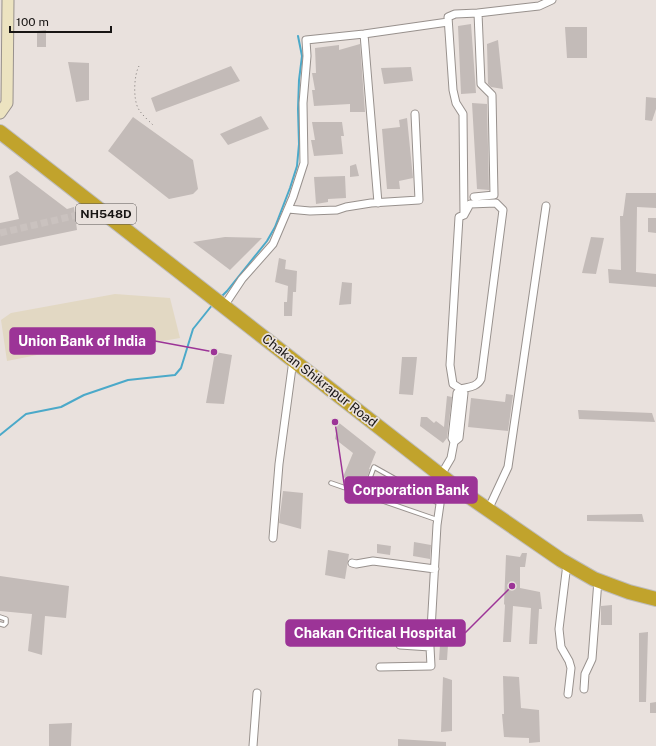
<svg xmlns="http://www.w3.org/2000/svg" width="656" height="746" font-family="'Public Sans',sans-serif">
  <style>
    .commercial { fill: #e2d8c3 }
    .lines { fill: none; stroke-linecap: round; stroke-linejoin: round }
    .stream { stroke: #4ba9c9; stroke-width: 2 }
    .building { fill: #c3bbb8 }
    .street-tunnel { stroke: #cac2bf; stroke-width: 7; stroke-dasharray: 7 3.5; stroke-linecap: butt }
    .lane-casing { stroke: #98918d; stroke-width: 5.5 }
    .street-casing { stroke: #98918d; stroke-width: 9 }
    .secondary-casing { stroke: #98918d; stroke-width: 13 }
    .highway-casing { stroke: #bebdbd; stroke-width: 16 }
    .path { stroke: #7b7674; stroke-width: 1; stroke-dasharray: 1 3; stroke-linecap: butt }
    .lane { stroke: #fff; stroke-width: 3.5 }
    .street { stroke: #fff; stroke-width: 7 }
    .secondary { stroke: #ece3c0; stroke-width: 11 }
    .highway { stroke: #c1a32c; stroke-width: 14 }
    .labels { text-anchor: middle; stroke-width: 3.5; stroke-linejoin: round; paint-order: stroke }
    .shield { fill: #e9e1dd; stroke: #575250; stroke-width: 1 }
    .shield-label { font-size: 12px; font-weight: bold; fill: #181514 }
    .street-label { font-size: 13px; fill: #181514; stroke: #e9e1dd }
    .leader { fill: none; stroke: #9c3497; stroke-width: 1.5 }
    .callout-dot { fill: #9c3497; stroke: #e9e1dd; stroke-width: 1.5 }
    .callout { fill: #9c3497; stroke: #9c3497; stroke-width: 1.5 }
    .callout-label { font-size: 14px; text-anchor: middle; font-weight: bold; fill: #fff }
  </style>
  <rect width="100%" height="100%" fill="#e9e1dd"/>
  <!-- commercial -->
  <path class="commercial" d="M115,294L170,298L180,338L110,350L102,342L7,361L1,320L11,313Z"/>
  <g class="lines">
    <!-- stream -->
    <path class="stream" d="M221,297L227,291L267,241L275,227L290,188L297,166L299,144L298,109L299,80L302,56L298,36
      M0,435L26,414L61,407L84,395L128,380L175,375L181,368L193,329L213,304"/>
  </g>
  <!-- building -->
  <path class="building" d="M471,24L476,93L461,94L458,26Z
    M565,27H587V58H567Z
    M46,30V47H37V31Z
    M498,40L503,89L491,87L488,84L487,44Z
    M360,44L365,112H350V104L314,106L312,90H315L312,73H316L315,48L339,45V50Z
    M68,62L89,63V100L76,102Z
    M231,66L240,81L156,112L151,98Z
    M411,67L413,81L384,84L381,68Z
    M646,97L656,98V109L652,121L645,120Z
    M472,103L487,104L489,190L477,189Z
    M261,116L269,129L228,145L220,134Z
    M133,117L193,160L198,189L193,194L169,199L108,151Z
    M407,118L413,178L399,181L400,189H387L382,129L400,127L399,120Z
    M312,122H342L344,136H341L343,154L314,156L311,140H315Z
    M356,164L359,176L350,177V166Z
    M17,171L67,209L74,207L77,230L0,246V223L19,219L9,176Z
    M345,176L346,198L328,199V202L316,204L314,177Z
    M626,193H656V208L637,207L636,272L656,274V287L609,283L608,269L621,270L620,216H623Z
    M648,218H656V233L648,232Z
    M225,237L262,238L230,270L193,242Z
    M591,237L604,238L596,274L582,273Z
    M279,258L286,260L285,269L297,271L296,292H293L292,316H284V302H287L288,286L275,282Z
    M342,282L352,283L351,304L339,305Z
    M215,352L232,355L224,404L206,403Z
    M402,357H417L413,395L399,394Z
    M506,394L513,395L508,431L468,427L471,398L505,402Z
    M447,396L452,397L447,438L443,443L420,426L421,417H427L434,423L436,421L444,427Z
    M578,410L652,413L655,422L579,419Z
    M338,422L376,452L369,469H370L364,486L343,477L353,453L335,439Z
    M283,491L303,493L301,529L279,523Z
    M642,514L644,522L587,521V515Z
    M414,542L431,545L430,559L413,556Z
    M377,544L391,546L390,555L377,553Z
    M328,550L349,554L345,579L325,575Z
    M522,553H527L525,567H520V588L540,592L542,609H539L537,644H529L531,608L513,606L511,642H503L505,605L504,604L506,555L520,557Z
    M0,576L69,586L66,618L45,616L42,655L28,651L32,614L0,611Z
    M612,605V625H601V606Z
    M441,629L449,630L447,660H439Z
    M648,632L646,702H639V633Z
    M503,676L519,677L521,708L539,710L540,742L529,743V738L504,737L502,714H504Z
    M443,677L452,680V731L441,732Z
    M656,702V713H650V703Z
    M72,723L71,746H49V724Z
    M398,739L446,742V746H398Z"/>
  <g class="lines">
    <!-- street-tunnel -->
    <path class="street-tunnel" d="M0,233L99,210"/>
    <!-- lane casing -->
    <g class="lane-casing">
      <path id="lane" d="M331,483L438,520
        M364,494L374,467L440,504
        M0,617L6,619V623L4,625L0,624"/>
    </g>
    <!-- street casing -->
    <g class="street-casing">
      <path id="street" d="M364,34L378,203
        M474,197L494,195L492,95L481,84L478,13L539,6L552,0
        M288,209L310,211L337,210L346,207L371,203L419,200L415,114
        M464,215L463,114L456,103L453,90L448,17L455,14L478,13
        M224,306L242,279L273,244L293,197L304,163L303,103L307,56L306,40L364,34L448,22
        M488,510L508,467L546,206
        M273,538L279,464L293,360
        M352,563L356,564L373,561L435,569
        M567,564L559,629L561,647L569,661L571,668L568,694
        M400,645L430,647
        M380,667L431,666L430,647L437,525L440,504L441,475L451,458L454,442L452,438L457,393L461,389C469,387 477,387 481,379L503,210L496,203L470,204L464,215L459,217L450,365L453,384L461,389L464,393L459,438L454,442
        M584,689L585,674L592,659L598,580
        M253,746L257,693"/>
    </g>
    <!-- secondary casing -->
    <g class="secondary-casing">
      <path id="secondary" d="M0,113L7,103L8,0"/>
    </g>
    <!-- highway casing -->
    <g class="highway-casing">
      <path id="highway" d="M0,132L461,491L561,560L594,579L629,592L656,599"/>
    </g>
    <!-- path -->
    <path class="path" d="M139,66C134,75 133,98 138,108C141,114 148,120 153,125"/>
    <!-- lane -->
    <use href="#lane" class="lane"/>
    <!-- street -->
    <use href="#street" class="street"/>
    <!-- secondary -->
    <use href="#secondary" class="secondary"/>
    <!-- highway -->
    <use href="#highway" class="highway"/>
  </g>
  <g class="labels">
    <!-- shield labels -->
    <rect class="shield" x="76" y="204" width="60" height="20" rx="3"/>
    <g class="shield-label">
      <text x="106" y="218">NH548D</text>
    </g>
    <!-- street labels -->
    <g class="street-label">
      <text transform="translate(320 380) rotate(38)" y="5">Chakan Shikrapur Road</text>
    </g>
  </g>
  <!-- callouts -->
  <path class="leader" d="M214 352L155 341M335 422L345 490M512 586L465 633"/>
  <g class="callout-dot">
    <circle cx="214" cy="352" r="4"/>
    <circle cx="335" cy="422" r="4"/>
    <circle cx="512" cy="586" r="4"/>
  </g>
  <g class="callout">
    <rect x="10" y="328" width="145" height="26" rx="4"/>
    <rect x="345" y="477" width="132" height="26" rx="4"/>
    <rect x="286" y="620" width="179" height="26" rx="4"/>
  </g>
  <g class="callout-label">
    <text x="82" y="346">Union Bank of India</text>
    <text x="411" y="495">Corporation Bank</text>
    <text x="375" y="638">Chakan Critical Hospital</text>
  </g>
  <!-- scale -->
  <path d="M10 26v6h101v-6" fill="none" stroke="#181514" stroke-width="2"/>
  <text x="16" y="26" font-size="12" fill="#181514" stroke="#e9e1dd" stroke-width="3" paint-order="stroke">100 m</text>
</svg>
